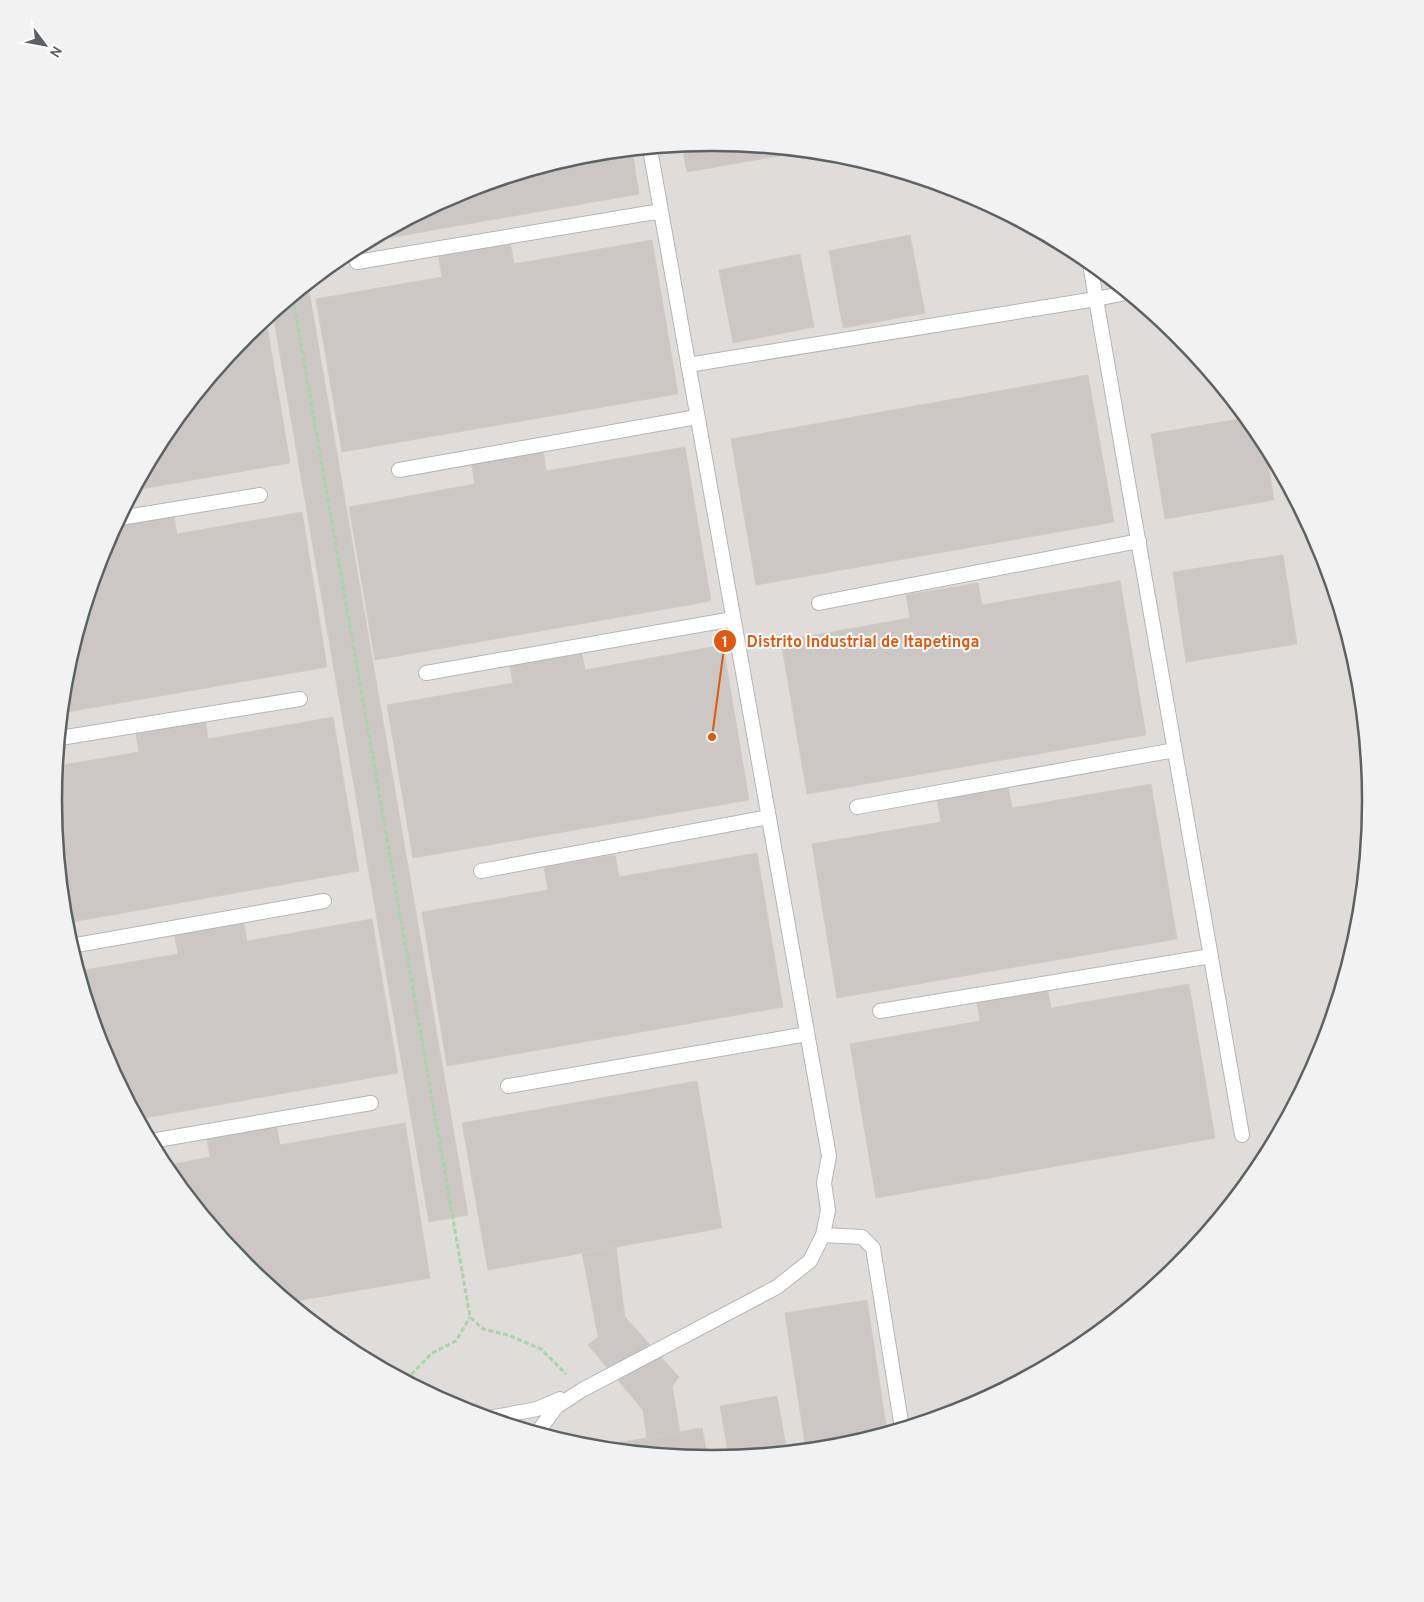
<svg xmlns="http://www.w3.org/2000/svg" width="1424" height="1602" font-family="Overpass,sans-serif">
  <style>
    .industrial { fill: #e0dcd9 }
    .building { fill: #ccc7c4; stroke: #d3cac3 }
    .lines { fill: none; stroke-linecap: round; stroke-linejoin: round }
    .lane-casing { stroke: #b2b6b9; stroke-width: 16 }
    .path { stroke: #a5d6a7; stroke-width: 3; stroke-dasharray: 5 2.5; stroke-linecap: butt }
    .lane { stroke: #fff; stroke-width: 14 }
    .rim { fill: none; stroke: #5c6264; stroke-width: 2.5 }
    .leader { fill: none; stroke: #e15910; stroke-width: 2 }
    .callout-dot { fill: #e15910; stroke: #fff; stroke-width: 2 }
    .mark-label { font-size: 15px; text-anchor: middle; font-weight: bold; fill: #fff }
    .callout-label { font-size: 16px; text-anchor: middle; font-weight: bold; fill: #e15910; stroke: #fff; stroke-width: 4; stroke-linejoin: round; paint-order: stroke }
  </style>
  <rect width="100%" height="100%" fill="#eeeae4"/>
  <!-- industrial -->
  <path class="industrial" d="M56 801a656 656 0 1 1 1312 0a656 656 0 1 1-1312 0Z"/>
  <!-- building -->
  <path class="building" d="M712,143L802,152L687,172L682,146Z
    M632,151L639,194L371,241L460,193L584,155Z
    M910,235L925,313L843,328L829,251Z
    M652,240L678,394L342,452L316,299L442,277L438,254L510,241L514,264Z
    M800,254L814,327L733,343L719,270Z
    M308,285L468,1215L429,1222L273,314Z
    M266,320L290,463L135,490L165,435L247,335Z
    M1088,375L1114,522L756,585L731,439Z
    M1245,418L1259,436L1265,445L1274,500L1165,519L1151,434Z
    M685,447L711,601L375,660L349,507L475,484L471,461L543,449L546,471Z
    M173,511L177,534L302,512L327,667L62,713L66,672L104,549L107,547V544L119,521Z
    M1283,555L1297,644L1186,662L1173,572Z
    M1120,581L1146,735L807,794L781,641L910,618L906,595L978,583L982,605Z
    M723,645L749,800L413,858L387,705L513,683L509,660L581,648L585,670Z
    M205,717L208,739L333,717L359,871L66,923L54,801L57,766L139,752L135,729Z
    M1151,784L1177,939L837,998L812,844L941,822L937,799L1008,786L1012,808Z
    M757,853L783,1007L447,1066L422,912L548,890L544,867L615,855L619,877Z
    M243,919L247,941L372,919L398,1073L139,1119L104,1053L79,971L178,954L174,931Z
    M1189,984L1215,1138L876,1198L850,1044L980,1021L976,998L1047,986L1051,1008Z
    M697,1081L722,1228L488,1270L462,1123Z
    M276,1123L280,1145L405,1123L430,1278L290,1302L246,1266L164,1166L210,1157L206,1134Z
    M616,1247L625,1317L679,1377L672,1386L680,1432L647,1438L643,1410L588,1345L598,1337L582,1252Z
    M867,1300L887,1432L840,1447L806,1450L785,1313Z
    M777,1396L787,1452L729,1458L720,1406Z
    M702,1428L708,1459L592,1447L647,1438Z"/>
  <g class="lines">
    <!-- lane casing -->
    <g class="lane-casing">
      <path id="lane" d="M357,262L661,211
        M1090,264L1096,299L1126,293
        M688,365L1096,299L1242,1135
        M399,470L697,417
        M120,518L260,495
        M819,603L1139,541
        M426,673L733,619
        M60,738L300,699
        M857,807L1175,750
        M481,871L769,817
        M71,946L324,901
        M880,1011L1211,956
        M508,1086L807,1034
        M151,1141L371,1103
        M823,1235L862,1237L873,1248L902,1428
        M489,1418L537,1409L560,1399
        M537,1433L556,1407L582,1390L777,1287L810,1261L823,1235L828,1210L824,1183L829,1156L650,149"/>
    </g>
    <!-- path -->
    <path class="path" d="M293,298L470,1317L483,1329L508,1335L541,1349L566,1374
      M406,1380L432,1353L456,1341L470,1317"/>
    <!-- lane -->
    <use href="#lane" class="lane"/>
  </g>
  <!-- crop -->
  <path d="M0 0H1424V1602H0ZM711 151H713A649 649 0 0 1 1362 800V801A649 649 0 0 1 713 1450H711A649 649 0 0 1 62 801V800A649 649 0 0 1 711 151Z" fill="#f2f2f3" fill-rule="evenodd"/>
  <path class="rim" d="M711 151H713A649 649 0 0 1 1362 800V801A649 649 0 0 1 713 1450H711A649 649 0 0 1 62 801V800A649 649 0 0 1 711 151Z"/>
  <!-- callouts -->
  <path class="leader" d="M712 737L725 641"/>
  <g class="callout-dot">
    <circle cx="712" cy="737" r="5"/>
    <circle cx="725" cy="641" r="12"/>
  </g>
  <g class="mark-label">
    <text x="725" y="647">1</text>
  </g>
  <g class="callout-label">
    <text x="863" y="647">Distrito Industrial de Itapetinga</text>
  </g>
  <!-- north arrow -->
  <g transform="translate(45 45) rotate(122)" stroke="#ffffff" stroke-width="4" paint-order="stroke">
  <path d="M0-4L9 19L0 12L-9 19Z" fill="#5c6264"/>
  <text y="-8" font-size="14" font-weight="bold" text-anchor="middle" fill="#5c6264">N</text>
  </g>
</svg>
